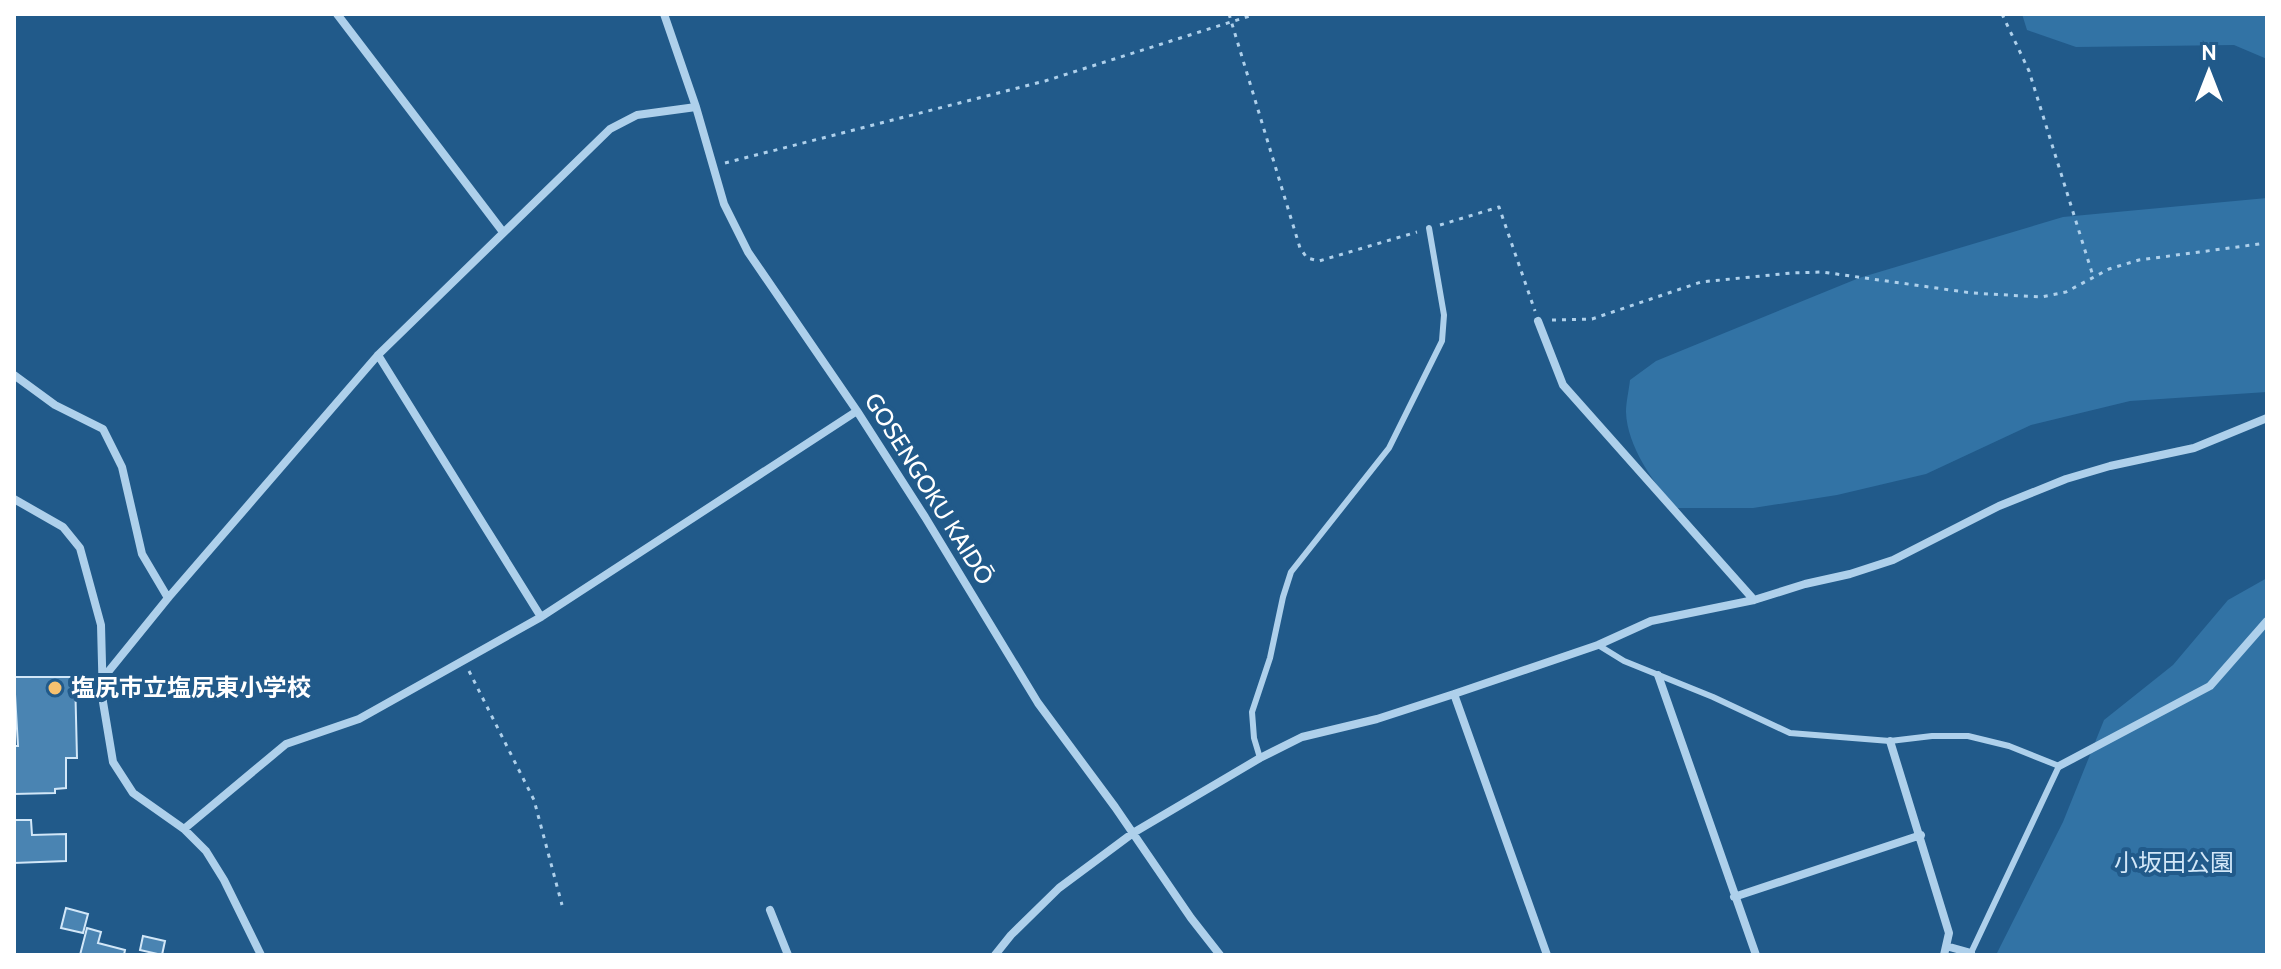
<svg xmlns="http://www.w3.org/2000/svg" width="2281" height="969" font-family="Cabin,'Noto Sans JP',sans-serif">
  <style>
    .green { fill: #3273a5 }
    .building { fill: #4a84b2; stroke: #d2e7f8; stroke-width: 2 }
    .lines { fill: none; stroke-linecap: round; stroke-linejoin: round }
    .path { stroke: #aed0eb; stroke-width: 3; stroke-dasharray: 4 6; stroke-linecap: butt }
    .service { stroke: #aed0eb; stroke-width: 6 }
    .minor { stroke: #aed0eb; stroke-width: 8 }
    .poi-dot { fill: #f7c16f; stroke: #215a8a; stroke-width: 3 }
    .labels { text-anchor: middle; stroke-width: 8; stroke-linejoin: round; paint-order: stroke }
    .street-label { font-size: 24px; fill: #fff; stroke: #215a8a }
    .poi-label { font-size: 24px; font-weight: bold; fill: #fff; stroke: #215a8a; text-anchor: start }
    .park-label { font-size: 24px; fill: #d2e7f8; stroke: #215a8a }
  </style>
  <rect width="100%" height="100%" fill="#215a8a"/>
  <!-- green -->
  <path class="green" d="M2022,14H2267V59L2234,45L2076,47L2027,30Z
    M2267,198V392L2130,401L2031,425L1926,474L1837,495L1753,508H1676C1654,484 1627,446 1626,412C1626,402 1629,390 1630,380L1656,361L1859,278L2063,217Z
    M2267,578V955H1996L2063,822L2104,720L2173,665L2228,600Z"/>
  <!-- building -->
  <path class="building" d="M14,677H75L77,758H66V788L55,789V793L14,794V746H18Z
    M14,820H31L32,835L66,834V861L14,863Z
    M66,908L88,914L83,933L61,928Z
    M87,928L101,932L98,943L125,950L124,955H80Z
    M143,936L165,941L162,955L140,950Z"/>
  <g class="lines">
    <!-- path -->
    <path class="path" d="M1229,14L1300,248L1307,258L1319,261L1417,232
      M2002,14L2029,71L2093,276
      M725,163L1045,81L1256,14
      M1440,225L1499,207L1535,311
      M1552,320L1592,319L1701,282L1791,273L1822,272L1972,293L2041,297L2066,292L2109,269L2139,260L2267,243
      M469,671L534,800L562,905"/>
    <!-- service -->
    <path class="service" d="M1598,645L1624,661L1713,697L1790,733L1890,741L1932,736H1968L2009,746L2059,766L1970,955
      M1260,758L1254,738L1252,712L1270,658L1283,597L1291,572L1389,448L1442,341L1444,315L1429,228"/>
    <!-- minor -->
    <path class="minor" d="M337,14L503,232
      M664,14L696,107L724,204L748,252L857,411L925,517L1038,703L1115,807L1191,918L1220,955
      M1538,321L1563,385L1754,600
      M378,355L541,617
      M14,375L55,405L103,429L122,467L142,554L168,598
      M14,499L63,527L80,548L101,625L103,702L113,762L133,793L184,829L206,851L224,880L261,955
      M1658,675L1756,955
      M104,677L168,598L378,355L610,129L637,115L696,107
      M1454,694L1547,955
      M1890,741L1949,933L1944,955
      M2059,766L2210,686L2267,621
      M184,829L286,744L359,719L541,617L857,411
      M1734,897L1921,835
      M770,910L788,955
      M1946,946L1971,953
      M995,955L1011,935L1059,888L1133,833L1260,758L1302,737L1377,719L1454,694L1598,645L1651,621L1754,600L1805,584L1850,574L1893,560L1999,506L2066,479L2110,466L2194,448L2267,418"/>
  </g>
  <!-- markers -->
  <circle class="poi-dot" cx="55" cy="688" r="8"/>
  <g class="labels">
    <!-- street labels -->
    <g class="street-label">
      <text transform="translate(929 489) rotate(58)" y="8">GOSENGOKU KAIDŌ</text>
    </g>
    <!-- poi labels -->
    <g class="poi-label">
      <text x="71" y="696">塩尻市立塩尻東小学校</text>
    </g>
    <!-- park labels -->
    <g class="park-label">
      <text x="2174" y="871">小坂田公園</text>
    </g>
  </g>
  <!-- border -->
  <rect width="2281" height="969" fill="none" stroke="#ffffff" stroke-width="32"/>
  <!-- north arrow -->
  <g transform="translate(2209 72)" stroke="#215a8a" stroke-width="6" paint-order="stroke">
  <path d="M0-6L14 30L0 20L-14 30Z" fill="#ffffff"/>
  <text y="-12" font-size="22" font-weight="bold" text-anchor="middle" fill="#ffffff">N</text>
  </g>
</svg>
